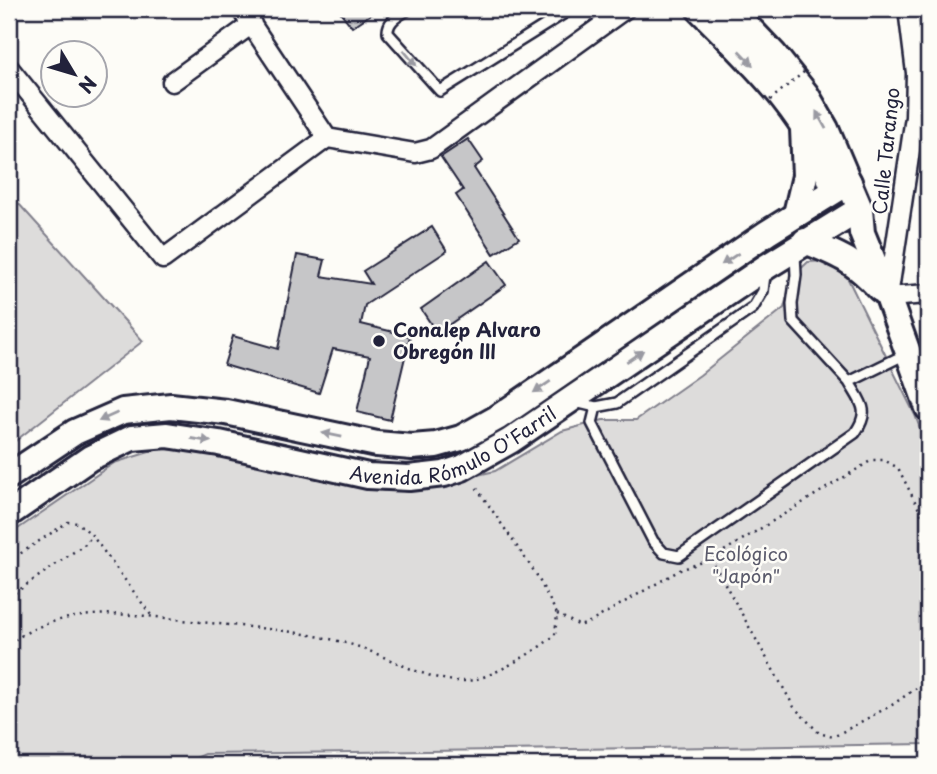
<svg xmlns="http://www.w3.org/2000/svg" width="937" height="774" font-family="'Playpen Sans',sans-serif">
  <style>
    .green { fill: #dddcdb; stroke: #807f8b; stroke-width: 2 }
    .building { fill: #c6c6c8; stroke: #22223b; stroke-width: 2 }
    .lines { fill: none; stroke-linecap: round; stroke-linejoin: round }
    .lane-casing { stroke: #22223b; stroke-width: 14 }
    .street-casing { stroke: #22223b; stroke-width: 23 }
    .secondary-casing { stroke: #22223b; stroke-width: 30 }
    .path { stroke: #22223b; stroke-width: 2.5; stroke-dasharray: 2 5; stroke-linecap: butt }
    .lane { stroke: #fdfcf7; stroke-width: 9 }
    .street { stroke: #fdfcf7; stroke-width: 18 }
    .secondary { stroke: #fdfcf7; stroke-width: 24 }
    .path-bridge { stroke: #22223b; stroke-width: 2.5; stroke-dasharray: 2 5; stroke-linecap: butt }
    .oneway { fill: #9a9aa2 }
    .poi-dot { fill: #22223b; stroke: #fdfcf7; stroke-width: 2.5 }
    .labels { text-anchor: middle; stroke-width: 5; stroke-linejoin: round; paint-order: stroke }
    .street-label { font-size: 19px; fill: #22223b; stroke: #fdfcf7 }
    .poi-label { font-size: 19px; font-weight: bold; fill: #22223b; stroke: #fdfcf7; text-anchor: start }
    .park-label { font-size: 19px; fill: #5a5a6b; stroke: #fdfcf7 }
  </style>
  <rect width="100%" height="100%" fill="#fdfcf7"/>
  <filter id="ink" filterUnits="userSpaceOnUse"><feTurbulence type="fractalNoise" baseFrequency=".0143" numOctaves="2"/><feDisplacementMap in="SourceGraphic" scale="14" xChannelSelector="R" yChannelSelector="G"/><feConvolveMatrix kernelMatrix="1 2 1 2 8 2 1 2 1" color-interpolation-filters="sRGB"/></filter>
  <g filter="url(#ink)">
    <!-- green -->
    <path class="green" d="M9,193L143,341L9,446Z
      M828,261L845,273L915,415L928,450V744L205,754L180,765H9V535L114,463L159,449L194,450L384,491L416,489L495,471L562,431L603,420H636L700,375L784,308L792,277L808,262Z"/>
    <!-- building -->
    <path class="building" d="M338,9H379L352,27Z
      M468,139L483,161L474,168L519,238L494,254L456,195L463,190L441,157Z
      M432,227L447,251L365,305L361,324L410,336L390,420L357,412L370,356L333,349L319,393L224,365L233,336L278,349L297,255L325,260L321,276L371,284L363,271Z
      M489,261L506,285L437,333L421,309Z"/>
    <g class="lines">
      <!-- lane casing -->
      <g class="lane-casing">
        <path id="lane" d="M409,9C400,15 387,20 388,33L440,91L571,9
          M795,254L796,275L792,304L793,321L849,382
          M575,402L596,407L617,403L753,308L763,291L765,275
          M596,407L592,423L653,541L664,553L679,556L855,433C871,410 861,403 849,382L906,354
          M9,415V419"/>
      </g>
      <!-- street casing -->
      <g class="street-casing">
        <path id="street" d="M241,9L327,138
          M908,9L916,73L915,117L888,297L928,294
          M922,9L928,18
          M9,68L163,259L327,138L415,153L431,149L625,9
          M172,82L252,24"/>
      </g>
      <!-- secondary casing -->
      <g class="secondary-casing">
        <g id="secondary">
          <path d="M699,9C750,61 806,111 831,182"/>
          <path d="M731,9L774,54L806,94L826,129L860,209L862,233L888,297L928,408"/>
          <path d="M796,214L805,176L803,129"/>
          <path d="M805,241C841,256 853,260 880,289"/>
          <path d="M9,476L75,432L123,411L171,406L226,412L377,444L412,447L436,445L461,438L497,418L767,233L849,182"/>
          <path id="s1" d="M9,514L90,458L132,438L167,435L219,443L368,476L409,478L444,474L462,468L510,441L766,267L860,209"/>
        </g>
      </g>
      <!-- path -->
      <path class="path" d="M711,559L794,707L819,733L833,737L892,705L928,680
        M9,561L68,522L78,523L91,534L151,615
        M9,597L88,542L91,534
        M557,614L580,626L592,621L680,570L711,559L872,460H884L898,468L928,527
        M9,644C66,600 144,616 209,623C258,628 308,631 356,646C390,657 429,683 466,681C489,680 538,650 555,635L557,614L536,574L474,484"/>
      <!-- lane -->
      <use href="#lane" class="lane"/>
      <!-- street -->
      <use href="#street" class="street"/>
      <!-- secondary -->
      <use href="#secondary" class="secondary"/>
      <!-- path-bridge -->
      <path class="path-bridge" d="M770,100L804,72"/>
    </g>
    <!-- one-way arrows -->
    <defs><path id="oneway-solid" d="M-6-.8H1V-3.2L6.5 0L1 3.2V.8H-6Z" transform="scale(1.75)"/></defs>
    <g class="oneway">
      <use href="#oneway-solid" transform="translate(410 58) rotate(50)"/>
      <use href="#oneway-solid" transform="translate(746 58) rotate(46)"/>
      <use href="#oneway-solid" transform="translate(821 120) rotate(-119)"/>
      <use href="#oneway-solid" transform="translate(730 259) rotate(146)"/>
      <use href="#oneway-solid" transform="translate(635 356) rotate(-34)"/>
      <use href="#oneway-solid" transform="translate(542 387) rotate(146)"/>
      <use href="#oneway-solid" transform="translate(108 417) rotate(156)"/>
      <use href="#oneway-solid" transform="translate(332 435) rotate(-168)"/>
      <use href="#oneway-solid" transform="translate(201 440) rotate(9)"/>
    </g>
  </g>
  <!-- markers -->
  <circle class="poi-dot" cx="379" cy="341" r="7"/>
  <g class="labels">
    <!-- street labels -->
    <g class="street-label">
      <text transform="translate(886 151) rotate(-84)" y="7">Calle Tarango</text>
      <text dy="7" stroke="none"><textPath href="#s1" startOffset="478">Avenida Rómulo O'Farril</textPath></text>
    </g>
    <!-- poi labels -->
    <g class="poi-label">
      <text x="393" y="337">Conalep Alvaro<tspan x="393" dy="22">Obregón lll</tspan></text>
    </g>
    <!-- park labels -->
    <g class="park-label">
      <text x="746" y="561">Ecológico<tspan x="746" dy="22">"Japón"</tspan></text>
    </g>
  </g>
  <!-- margin -->
  <rect width="937" height="774" fill="none" stroke="#fdfcf7" stroke-width="35"/>
  <rect x="18" y="18" width="902" height="739" fill="none" stroke="#22223b" stroke-width="2.5" filter="url(#ink)"/>
  <!-- north arrow -->
  <g transform="translate(74 74) rotate(128)"><circle r="33" fill="#fdfcf7" stroke="#a5a5ac" stroke-width="2"/>
  <path d="M0-5L12 26L0 18L-12 26Z" fill="#22223b"/>
  <text y="-10" font-size="19" font-weight="bold" text-anchor="middle" fill="#22223b">N</text>
  </g>
</svg>
